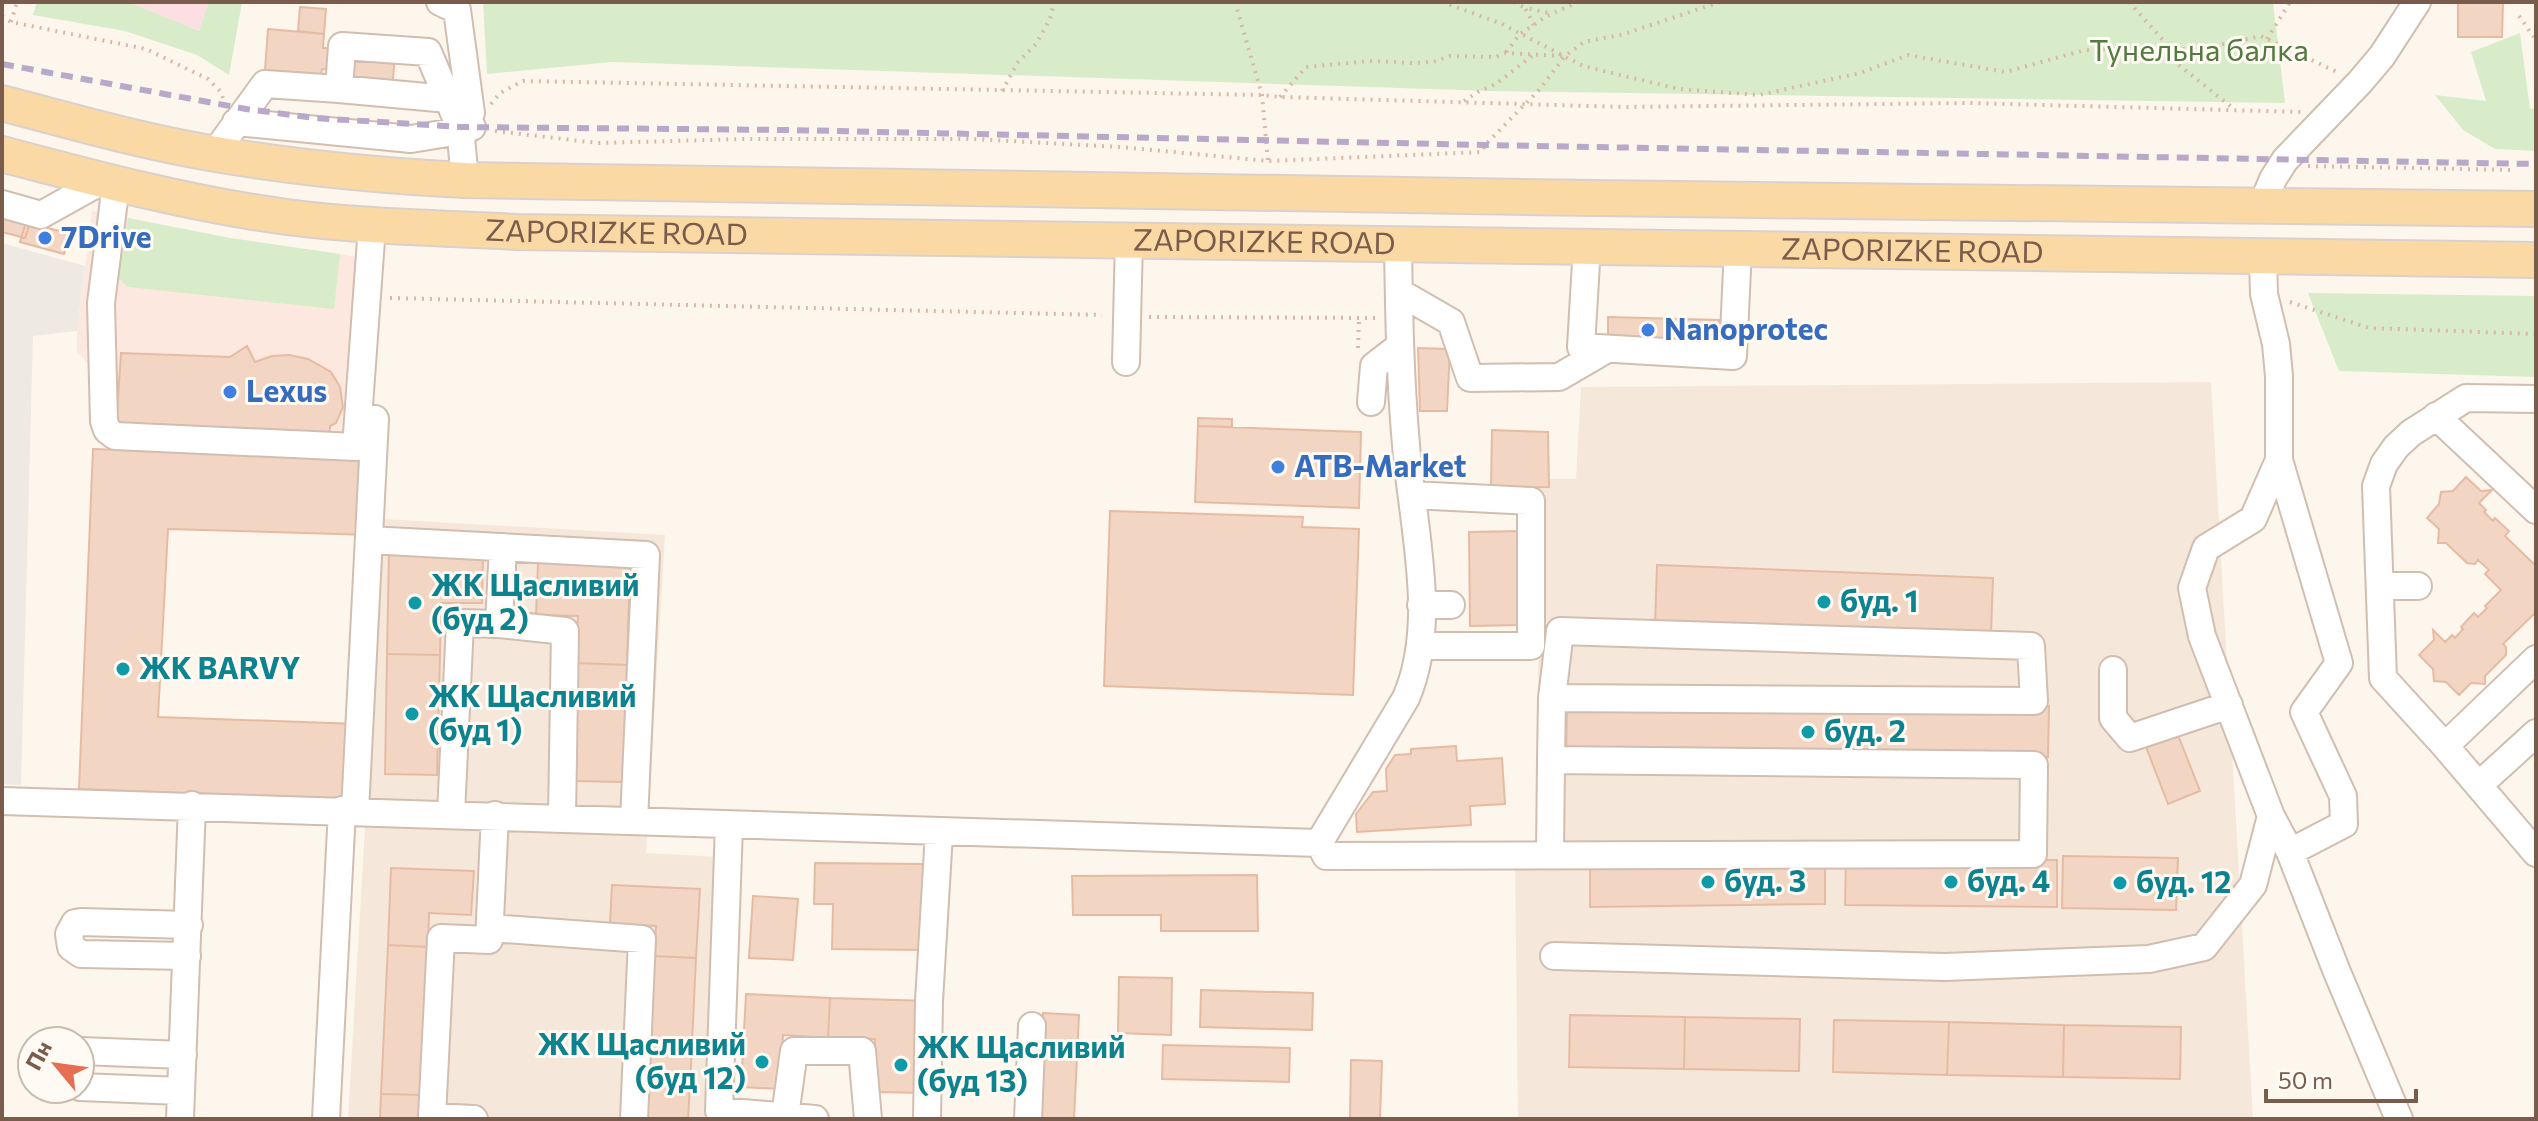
<svg xmlns="http://www.w3.org/2000/svg" width="2538" height="1121" font-family="Commissioner,sans-serif">
  <style>
    .residential { fill: #f5e8da }
    .commercial { fill: #fde8e0 }
    .industrial { fill: #efe9e4 }
    .medical { fill: #fbdfe3 }
    .green { fill: #d8ecc9 }
    .building { fill: #f3d5c3; stroke: #e6bba3; stroke-width: 2 }
    .lines { fill: none; stroke-linecap: round; stroke-linejoin: round }
    .minor-casing { stroke: #d1beb0; stroke-width: 30 }
    .major-casing { stroke: #dad1cd; stroke-width: 38 }
    .path { stroke: #d9b8a5; stroke-width: 4; stroke-dasharray: 2 6; stroke-linecap: butt }
    .minor { stroke: #fff; stroke-width: 26 }
    .major { stroke: #fbd9a5; stroke-width: 34 }
    .rail { stroke: #b9a8c9; stroke-width: 6; stroke-dasharray: 12 8; stroke-linecap: butt }
    .shop-dot { fill: #3f7fe0; stroke: #fffaf3; stroke-width: 3 }
    .culture-dot { fill: #0f9aa8; stroke: #fffaf3; stroke-width: 3 }
    .labels { text-anchor: middle; stroke-width: 6; stroke-linejoin: round; paint-order: stroke }
    .park-label { font-size: 30px; fill: #537a41; stroke: #fffaf3 }
    .street-label { font-size: 30px; fill: #7a5c4d; stroke: #fffaf3 }
    .shop-label { font-size: 30px; font-weight: bold; fill: #366cbe; stroke: #fffaf3; text-anchor: start }
    .culture-label { font-size: 30px; font-weight: bold; fill: #0d838f; stroke: #fffaf3; text-anchor: start }
  </style>
  <rect width="100%" height="100%" fill="#fdf6ec"/>
  <!-- residential -->
  <path class="residential" d="M2211,382L2253,1119H1518L1515,861L1536,859L1540,479H1576L1581,387Z
    M383,519L665,535L646,853L721,857L706,1119H348Z"/>
  <!-- commercial -->
  <path class="commercial" d="M92,211L230,238L358,257L366,457L123,450L105,445L91,428L94,369L77,352V331Z"/>
  <!-- industrial -->
  <path class="industrial" d="M2,243L85,266L77,331L33,336L21,785L2,784Z"/>
  <!-- medical -->
  <path class="medical" d="M129,2H209L199,31Z"/>
  <!-- green -->
  <path class="green" d="M37,2H129L199,31L209,2H242L229,75L197,55L125,31L33,15Z
    M483,2H2273L2285,103L1491,91L612,62L487,74Z
    M2520,33L2530,109L2536,108V151L2495,149L2463,130L2435,95L2486,101L2471,52Z
    M128,218L230,238L340,254L334,309L128,287L118,278Z
    M2308,293L2536,296V377L2339,371Z"/>
  <!-- building -->
  <path class="building" d="M2458,2H2503L2502,37H2458Z
    M300,7L326,9L324,34L298,31Z
    M268,29L324,34L323,48H336L334,70L322,69L321,78L305,77V73L265,70Z
    M337,40L396,45L392,90L333,85Z
    M2,206L33,214L25,238L2,232Z
    M26,222L70,234L64,254L20,242Z
    M1608,317L1719,320L1718,345L1608,342Z
    M247,346L255,362L272,356L289,355L308,359L331,372L340,387L343,407L336,423L330,426L329,437L116,428L121,353L230,357Z
    M1418,348L1450,349L1447,411H1420Z
    M1198,418L1232,419V427L1198,426Z
    M1198,426L1361,432L1359,508L1195,502Z
    M1492,430L1548,432L1549,487L1491,488Z
    M93,449L373,458L370,535L168,529L158,717L358,724L355,800L79,789Z
    M2466,477L2481,491L2492,490L2479,503L2486,510L2484,512L2493,521L2495,518L2509,531L2505,536L2536,566V612L2503,644L2506,647V655L2485,676V684L2471,683L2459,695L2446,682L2434,681L2433,669L2419,655L2434,640L2433,630L2445,642L2452,635L2455,638L2463,629L2461,627L2474,613L2478,617L2487,608L2485,606L2501,590L2485,574L2489,570L2478,560L2475,564L2467,563L2446,543H2438L2439,529L2427,518L2439,504L2441,492L2453,491Z
    M1110,511L1303,517L1302,527L1359,529L1353,695L1104,686Z
    M1521,531V625L1470,626L1469,532Z
    M389,551L483,553L482,603H441L440,655L387,654Z
    M538,562L630,564L627,665L576,663L578,616L536,615Z
    M1657,565L1993,578L1991,634L1655,625Z
    M387,654L440,655L437,775L385,774Z
    M576,663L627,665L624,782L573,781Z
    M1567,706H2049L2048,757H1566Z
    M1567,706H2049L2048,757H1566Z
    M2178,735L2200,791L2168,804L2146,747Z
    M1456,746L1457,761L1502,758L1505,804L1470,806L1471,825L1357,832L1356,814L1373,792L1387,791L1386,769L1395,755L1411,754V749Z
    M2063,856L2178,858L2176,910L2062,908Z
    M1825,858V904L1590,907V860Z
    M1846,858L2057,860V907L1845,905Z
    M815,863L925,864L924,950L832,949L833,904H814Z
    M391,868L474,871L471,915L429,913L428,947L388,945Z
    M1257,875L1258,931H1161V915H1073L1072,876Z
    M612,885L700,889L696,958L654,956L656,926L610,924Z
    M753,896L798,899L793,960L749,958Z
    M388,945L428,947L421,1095L381,1094Z
    M654,956L696,958L690,1086L648,1084Z
    M1119,977L1172,978L1171,1035L1118,1033Z
    M1201,990L1313,993L1312,1030L1200,1027Z
    M746,994L830,998L828,1038L783,1035L780,1089L741,1087Z
    M830,998L929,1001L927,1093L873,1092L875,1039L828,1038Z
    M1043,1013L1079,1015L1074,1119H1038Z
    M1570,1015L1685,1017L1684,1069L1569,1067Z
    M1685,1017L1800,1019L1799,1071L1684,1069Z
    M1834,1020L1949,1022L1947,1075L1833,1072Z
    M1949,1022L2064,1025L2063,1077L1947,1075Z
    M2064,1025L2181,1027L2180,1079L2063,1077Z
    M1163,1045L1290,1048L1289,1082L1162,1079Z
    M1351,1060L1382,1061L1380,1119H1350Z
    M648,1084L690,1086L688,1119H646Z
    M381,1094L421,1095L420,1119H380Z"/>
  <g class="lines">
    <!-- minor casing -->
    <g class="minor-casing">
      <path id="minor" d="M440,2L457,10L471,113L460,127
        M339,89L448,99
        M236,122L411,139L460,131L472,127
        M214,154L265,84L339,89L342,46L428,52L460,127L465,180
        M116,184L101,303L104,421L107,430L115,436L356,447L372,226
        M2,204L41,215L102,181
        M2262,205L2273,179L2285,160L2360,82L2382,56L2417,2
        M1587,246L1581,347L1733,356L1738,248
        M2263,257L2264,294L2276,344L2279,376V460L2339,663L2304,712L2343,796L2344,824L2290,852
        M1399,292L1451,322L1470,378L1559,377L1607,349
        M1126,362L1129,239
        M2536,399L2466,398L2411,433L2396,447L2384,464L2376,486L2383,678L2445,746L2536,853
        M1371,402L1374,366L1400,346
        M2436,416L2536,510
        M2279,460L2253,519L2206,548L2192,588L2202,636L2271,816L2290,852L2337,972L2399,1119
        M1412,495L1531,501V646H1420
        M369,540L646,555L634,821
        M2380,586H2418
        M1421,605H1451
        M499,624L565,631L562,818
        M2113,670V718L2130,738L2229,705
        M2445,746L2536,659
        M1551,760L1552,698L2034,701L2031,646L1560,631L1552,698
        M2479,785L2536,733
        M2,801L1319,843L1326,856L2033,854L2034,765L1551,760L1550,855
        M355,811L375,419
        M451,814L460,623L499,624L503,547
        M729,825L719,1111L815,1119
        M1319,843L1406,698C1439,622 1412,525 1406,445C1400,378 1399,311 1398,244
        M490,928L642,939L634,1119
        M187,956L81,954L71,947L69,934L75,923L81,922L189,925
        M1554,956L1945,967L2149,959L2204,947L2253,885L2271,816
        M80,1051L183,1055
        M80,1087L181,1091
        M785,1116L794,1051H862L868,1119
        M180,1119L192,805
        M326,1119L342,810
        M474,1119L432,1117L441,938L489,940L495,815
        M927,1119L929,1001L939,833
        M1028,1119L1032,1026"/>
    </g>
    <!-- major casing -->
    <g class="major-casing">
      <g id="major">
        <path d="M2,103C73,122 144,142 216,154C298,168 382,176 465,180L1593,198L2536,209"/>
        <path id="s1" d="M2,154C96,179 190,204 287,217C363,227 441,228 517,232L2536,260"/>
      </g>
    </g>
    <!-- path -->
    <path class="path" d="M1235,2L1262,95L1268,161
      M1442,2L1500,23L1583,66L1679,89L1759,95L1860,73L1908,55L2005,72L2085,50L2170,48L2195,50L2261,36L2339,73
      M1514,2L1525,8
      M2129,2L2170,48
      M2,16L11,22L146,49L208,79L221,92L224,101
      M2519,16L2536,40
      M11,22L17,2
      M1534,25L1525,8L1550,13
      M2267,39L2290,2
      M2160,50L2234,109
      M1506,52L1520,34L1547,16L1578,2
      M1002,91L1018,62L1036,44L1050,19L1054,2
      M1280,97L1306,67L1371,61L1412,63L1433,62L1450,56L1496,57L1505,53L1563,56
      M1464,101L1478,92L1496,84L1532,56
      M491,104L500,93L523,81L1262,95L1280,97L1625,107L1969,103L2302,112
      M495,131L598,143L745,139H973L1120,147L1268,161L1482,152L1485,145L1538,91L1565,56L1584,42L1624,34L1720,2
      M2308,166L2514,170
      M390,298L1102,315
      M2290,302L2369,328L2536,334
      M1149,317L1377,318
      M1358,348L1359,319"/>
    <!-- minor -->
    <use href="#minor" class="minor"/>
    <!-- major -->
    <use href="#major" class="major"/>
    <!-- rail -->
    <path class="rail" d="M2,64L246,109L315,118L460,127L789,130L1485,145L2536,164"/>
  </g>
  <!-- markers -->
  <g class="shop-dot">
    <circle cx="45" cy="238" r="8"/>
    <circle cx="1648" cy="330" r="8"/>
    <circle cx="230" cy="392" r="8"/>
    <circle cx="1278" cy="467" r="8"/>
  </g>
  <g class="culture-dot">
    <circle cx="1824" cy="602" r="8"/>
    <circle cx="415" cy="603" r="8"/>
    <circle cx="123" cy="669" r="8"/>
    <circle cx="412" cy="714" r="8"/>
    <circle cx="1808" cy="732" r="8"/>
    <circle cx="1708" cy="882" r="8"/>
    <circle cx="1951" cy="882" r="8"/>
    <circle cx="2120" cy="883" r="8"/>
    <circle cx="762" cy="1062" r="8"/>
    <circle cx="901" cy="1065" r="8"/>
  </g>
  <g class="labels">
    <!-- park labels -->
    <g class="park-label">
      <text x="2199" y="61">Тунельна балка</text>
    </g>
    <!-- street labels -->
    <g class="street-label">
      <text dy="10" stroke="none"><textPath href="#s1" startOffset="622">ZAPORIZKE ROAD</textPath></text>
      <text dy="10" stroke="none"><textPath href="#s1" startOffset="1270">ZAPORIZKE ROAD</textPath></text>
      <text dy="10" stroke="none"><textPath href="#s1" startOffset="1918">ZAPORIZKE ROAD</textPath></text>
    </g>
    <!-- shop labels -->
    <g class="shop-label">
      <text x="61" y="248">7Drive</text>
      <text x="1664" y="340">Nanoprotec</text>
      <text x="246" y="402">Lexus</text>
      <text x="1294" y="477">ATB-Market</text>
    </g>
    <!-- culture labels -->
    <g class="culture-label">
      <text x="431" y="596">ЖК Щасливий<tspan x="431" dy="34">(буд 2)</tspan></text>
      <text x="1840" y="612">буд. 1</text>
      <text x="139" y="679">ЖК BARVY</text>
      <text x="428" y="707">ЖК Щасливий<tspan x="428" dy="34">(буд 1)</tspan></text>
      <text x="1824" y="742">буд. 2</text>
      <text x="1724" y="892">буд. 3</text>
      <text x="1967" y="892">буд. 4</text>
      <text x="2136" y="893">буд. 12</text>
      <text x="746" y="1055" text-anchor="end">ЖК Щасливий<tspan x="746" dy="34">(буд 12)</tspan></text>
      <text x="917" y="1058">ЖК Щасливий<tspan x="917" dy="34">(буд 13)</tspan></text>
    </g>
  </g>
  <!-- border -->
  <rect width="2538" height="1121" fill="none" stroke="#7a5c4d" stroke-width="8"/>
  <!-- north arrow -->
  <g transform="translate(56 1065) rotate(299)"><circle r="38" fill="#fffaf3" stroke="#cabbb1" stroke-width="2"/>
  <path d="M0-6L14 30L0 20L-14 30Z" fill="#e76f51"/>
  <text y="-12" font-size="22" font-weight="bold" text-anchor="middle" fill="#7a5c4d">Пн</text>
  </g>
  <!-- scale -->
  <path d="M2266 1089v12h150v-12" fill="none" stroke="#7a5c4d" stroke-width="4"/>
  <text x="2278" y="1089" font-size="24" fill="#7a5c4d" stroke="#fffaf3" stroke-width="6" paint-order="stroke">50 m</text>
</svg>
